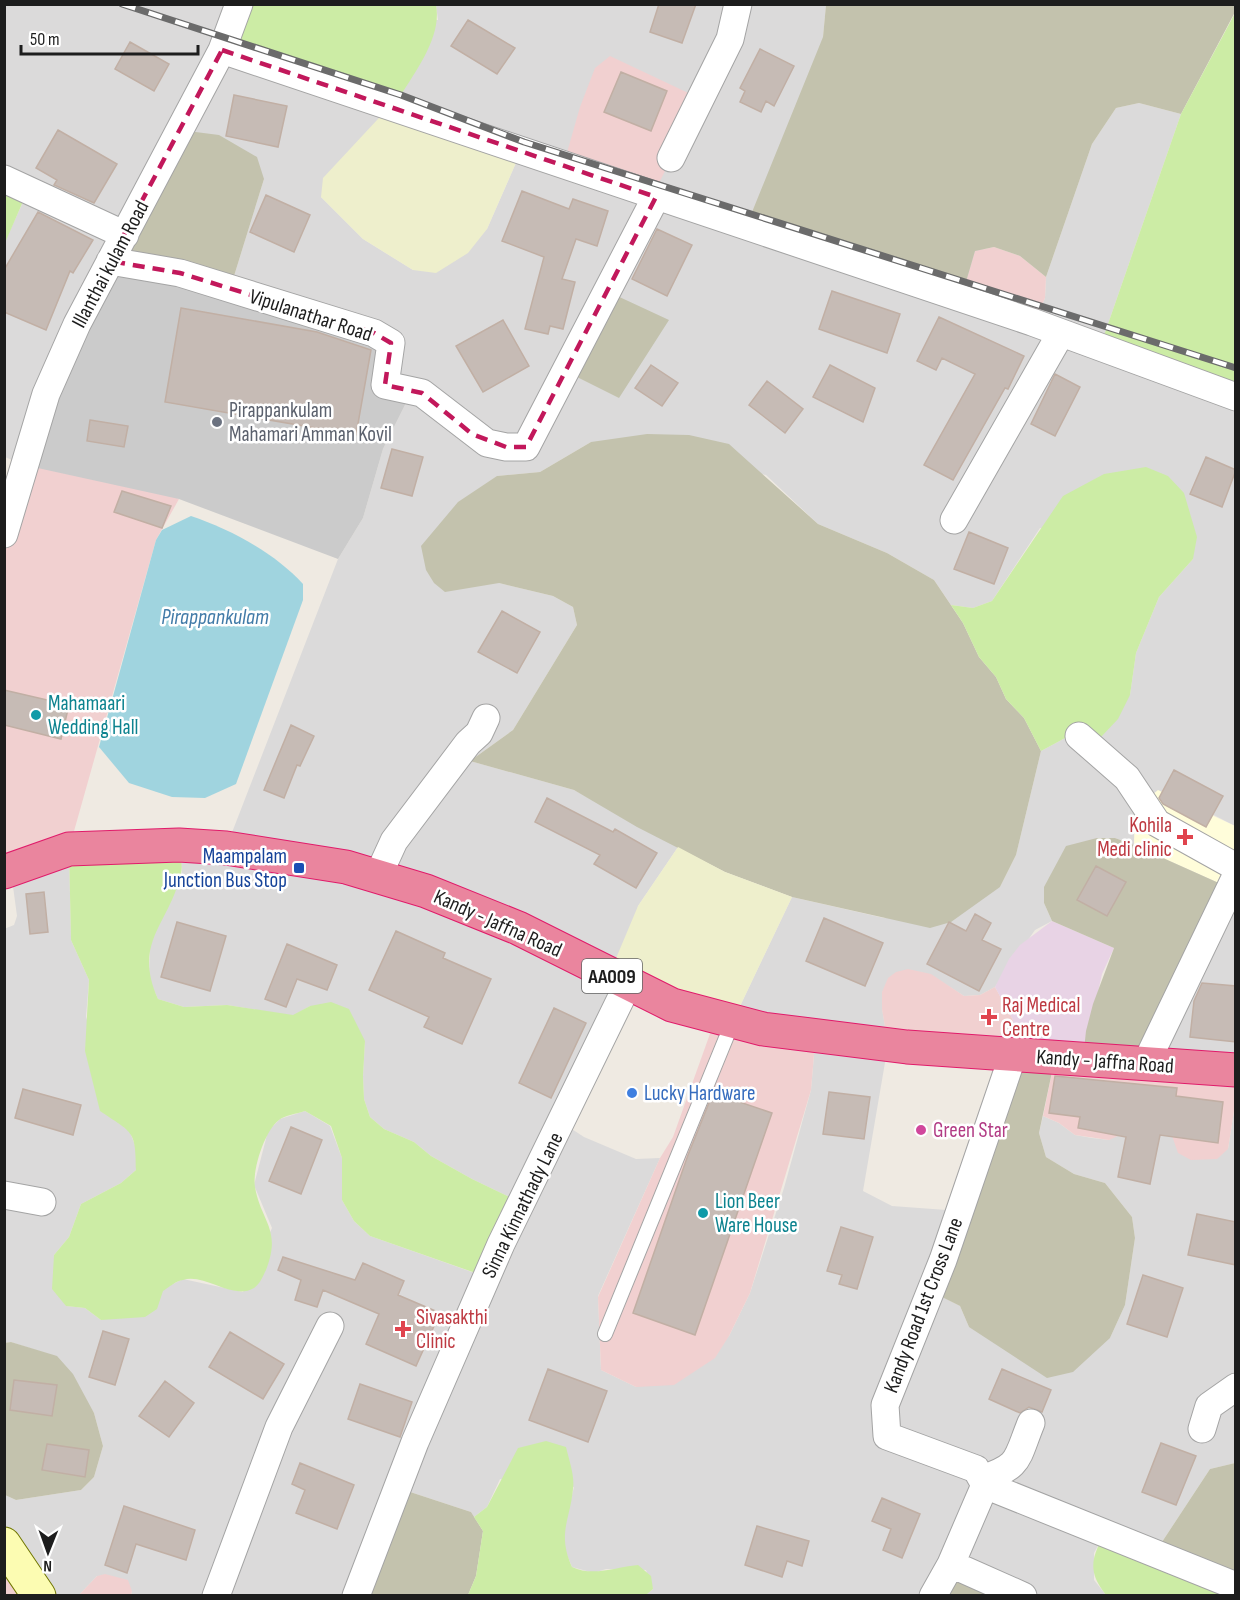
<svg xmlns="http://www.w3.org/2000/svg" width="1240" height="1600" font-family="'Sofia Sans Condensed',sans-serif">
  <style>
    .residential { fill: #dbdada; fill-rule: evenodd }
    .commercial { fill: #f1d0d0 }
    .industrial { fill: #e8d3e5 }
    .education { fill: #fffdda }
    .religious { fill: #cbcbcb }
    .construction { fill: #c3c2ad }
    .farmland { fill: #eeefcc }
    .grass { fill: #cceca5 }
    .water { fill: #a0d4df }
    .building { fill: #c6bbb5; stroke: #c1afa4; stroke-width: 1.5 }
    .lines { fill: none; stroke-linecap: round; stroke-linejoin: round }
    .lane-casing { stroke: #a4a4a4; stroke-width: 16 }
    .street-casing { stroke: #a4a4a4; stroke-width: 29 }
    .secondary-casing { stroke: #717700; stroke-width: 35 }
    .highway-casing { stroke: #e01b6a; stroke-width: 35 }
    .lane { stroke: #fff; stroke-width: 14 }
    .street { stroke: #fff; stroke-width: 27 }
    .secondary { stroke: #fcfcb2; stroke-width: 33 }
    .highway { stroke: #ea859e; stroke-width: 33 }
    .rail-casing { stroke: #6b6b6b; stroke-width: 7 }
    .rail { stroke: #fff; stroke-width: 4.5; stroke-dasharray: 14; stroke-linecap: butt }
    .marked { fill: none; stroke: #c2185b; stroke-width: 4.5; stroke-dasharray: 12 8; stroke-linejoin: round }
    .worship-dot { fill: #6b7280; stroke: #fff; stroke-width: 2 }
    .culture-dot { fill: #0f9aa8; stroke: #fff; stroke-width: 2 }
    .health-dot { fill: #e0444e; stroke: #fff; stroke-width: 2 }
    .transit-dot { fill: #1a4fb4; stroke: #fff; stroke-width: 2 }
    .shop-dot { fill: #3f7fe0; stroke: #fff; stroke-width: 2 }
    .hotel-dot { fill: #d1479c; stroke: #fff; stroke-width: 2 }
    .labels { text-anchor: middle; stroke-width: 5; stroke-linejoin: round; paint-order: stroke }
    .shield { fill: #fff; stroke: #616161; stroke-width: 1.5 }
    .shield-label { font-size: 20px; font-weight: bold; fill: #1d1d1d }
    .street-label { font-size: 21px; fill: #1d1d1d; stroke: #fff }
    .worship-label { font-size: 21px; fill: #5b616d; stroke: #fff; text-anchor: start }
    .culture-label { font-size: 21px; fill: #0d838f; stroke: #fff; text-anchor: start }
    .health-label { font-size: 21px; fill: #be3a42; stroke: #fff; text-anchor: start }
    .transit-label { font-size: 21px; fill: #164399; stroke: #fff; text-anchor: end }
    .shop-label { font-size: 21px; fill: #366cbe; stroke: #fff; text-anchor: start }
    .hotel-label { font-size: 21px; fill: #b23c85; stroke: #fff; text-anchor: start }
    .water-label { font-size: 22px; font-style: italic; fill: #427ba8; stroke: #fff }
  </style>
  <rect width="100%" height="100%" fill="#efeae2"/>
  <!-- residential -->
  <path class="residential" d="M5,5H239L438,20L436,5H826L823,37L1036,319L1045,298L1046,277L1092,144L1116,108L1139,103L1181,114L1100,347L1235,385V826L1206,811L1141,804L1135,817L1134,845L1115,838L1044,903L1052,921L1035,930L995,987L980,995L964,996L931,975L882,992V1008L888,1045L863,1191L892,1206L960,1211L931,1291L960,1306L969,1327L1110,1338L1125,1305L1135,1238L1132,1217L1105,1183L1074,1174L1046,1157L1039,1133L1043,1116L1059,1123L1075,1135L1092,1138L1109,1140L1127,1123L1228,1149L1235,1105V1463L1210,1469L1160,1545L1108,1528L1094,1553V1580L1106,1595H646L653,1589L646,1570L606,1569L594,1573L572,1567L565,1550L563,1532L574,1487L500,1479L487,1507L474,1517L471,1512L398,1488L367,1595H131L132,1591L97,1576L79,1595H39L5,1556V1495L16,1500L81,1490L94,1477L103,1446L94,1413L57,1357L11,1342L5,1343L4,929L14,925L17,916L12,879L69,849L71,940L89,980L86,1017L136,1148V1170L121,1183L81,1204L69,1237L54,1255L66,1306L85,1308L101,1320L183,1279L243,1292L272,1228L254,1185L268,1131L280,1119L305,1111L330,1126L342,1158V1200L354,1221L370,1236L486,1277L522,1203L472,1179L431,1156L414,1142L384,1129L370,1117L364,1099L363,1076L365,1041L310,1006L293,1016L227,1005L184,1007L158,999L149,979L150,944L182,872L179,845L226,848L338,559L363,518L383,449L412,391L230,289L264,179L24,465L5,457L4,244L28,191L5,181ZM522,149L487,229L413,270L363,239L321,197ZM591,442L766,475L818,524L887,553L934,580L951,605L973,608L992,601L1040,528L1193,559L1159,597L1136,653L1130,695L1067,737L1041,751L1016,855L1000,887L884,918L792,897L733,1021L815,1043L811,1090L784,1188L750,1293L729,1336L636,1387L601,1370L598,1296L660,1158L636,1159L584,1137L561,1122L628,984L638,906L678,847L574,790L470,761L513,730L577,625L573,607L553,596L499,583L497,476L540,472Z
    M1235,876V1070L1146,1063Z"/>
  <!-- commercial -->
  <path class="commercial" d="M610,56L701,99L657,187L564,163L580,107L595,68Z
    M994,247L1020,256L1046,277L1045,298L1036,319L963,292L975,251Z
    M66,446L179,499L156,540L69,849L5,872V534L24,465Z
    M908,969L931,974L964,996L980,995L995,987L1013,1020V1055L888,1045L882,1009V992L888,978L896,972Z
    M716,1017L815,1043L811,1090L750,1293L729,1336L715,1358L674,1385L636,1387L601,1370L598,1297L660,1158L673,1137Z
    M1055,1058L1235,1070V1105L1228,1149L1217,1159L1191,1160L1178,1153L1171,1133L1120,1135L1109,1140L1075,1135L1059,1123L1043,1116Z
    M4,1556L39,1595H5Z
    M105,1574L128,1580L132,1591L131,1595H79L97,1576Z"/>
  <!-- industrial -->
  <path class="industrial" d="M1052,921L1114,948L1102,974L1083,1059L1013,1055V1020L995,987L1009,959L1020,945Z"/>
  <!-- education -->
  <path class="education" d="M1158,790L1235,826V876L1230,888L1134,845L1135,817L1141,804Z"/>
  <!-- religious -->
  <path class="religious" d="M110,261L374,333L386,385L412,391L383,449L363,518L338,559L179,499L24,465Z"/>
  <!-- construction -->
  <path class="construction" d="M826,5H1235V12L1181,114L1139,103L1116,108L1092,144L1046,277L1020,256L994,247L975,251L963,292L746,227L823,37Z
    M180,130L219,135L257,157L264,179L230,289L110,261Z
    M613,294L669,320L619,398L573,375Z
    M647,434L689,435L729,444L818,524L887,553L934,580L963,623L979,657L996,677L1006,699L1024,718L1041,751L1016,855L1000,887L951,922L930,928L792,897L725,872L637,827L574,790L470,761L513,730L577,625L573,607L553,596L499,583L445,592L434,583L426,570L421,546L458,502L497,476L540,472L591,442Z
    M1097,838H1115L1134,845L1230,888L1146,1063L1083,1059L1086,1031L1093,1004L1114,948L1052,921L1044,903V887L1066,846Z
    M1013,1055L1055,1058L1039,1133L1046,1157L1074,1174L1105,1183L1132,1217L1135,1238L1125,1305L1110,1338L1073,1372L1047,1378L969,1327L960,1306L930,1291Z
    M11,1342L57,1356L73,1374L94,1413L103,1446L94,1477L81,1490L16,1500L5,1495L4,1343Z
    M1235,1463V1582L1160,1545L1210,1469Z
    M398,1488L471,1512L483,1531L476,1576L468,1595L367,1596Z
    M951,1564L989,1595L933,1596Z"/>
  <!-- farmland -->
  <path class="farmland" d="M391,105L522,149L487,229L468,253L436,273L413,270L363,239L321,197L323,178Z
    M678,847L725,872L792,897L733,1021L609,975L638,906Z"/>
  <!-- grass -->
  <path class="grass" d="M239,5H436C442,36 417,69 401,95L226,38Z
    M1234,15L1236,16V385L1100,347L1181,114Z
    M5,179L28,190L5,243Z
    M1146,467L1168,476L1184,493L1197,537L1193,559L1159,597L1136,653L1130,695L1118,719L1101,737H1067L1041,751L1024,718L1006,699L996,677L979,657L963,623L951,605L973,608L992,601L1063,496L1104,474Z
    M179,845C180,854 183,865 181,873C170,924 132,941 158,999L184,1007L227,1005L293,1015L310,1006L331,1002L349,1009L365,1041L363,1076L364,1099L370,1117L384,1129L414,1142L431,1156L472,1179L522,1203L487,1277L370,1236L354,1221L342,1200V1158L331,1126L305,1111C297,1114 285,1115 279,1120C265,1130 252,1170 255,1187C261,1222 282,1229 266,1270C263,1276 260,1284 254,1288C233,1301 205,1273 183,1280C176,1281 169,1287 163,1291L157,1309L145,1317L101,1320L85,1308L66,1306L52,1289L54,1255L69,1237L81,1204L121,1183L136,1170C136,1129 132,1133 100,1111L85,1051L89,980L71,940L69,849Z
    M546,1441L566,1447C569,1460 575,1476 573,1489C570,1521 557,1533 572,1567C593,1577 616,1567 638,1565L651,1576L653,1589L646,1595H468L476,1576L483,1531L474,1517L487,1507L518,1448Z
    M1108,1527L1235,1595H1106C1085,1569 1093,1555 1108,1527Z"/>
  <!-- water -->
  <path class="water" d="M191,516C230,529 275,553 303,584V600L236,784L205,798L172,797L129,783L99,747L156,540L162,530Z"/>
  <!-- building -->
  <path class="building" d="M659,4H696L682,43L650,32Z
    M468,20L515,48L497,74L451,46Z
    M130,42L169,64L154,91L115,69Z
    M760,49L794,66L774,106L766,101L761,112L740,102L745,91L740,88Z
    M621,72L667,91L651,131L604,112Z
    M234,95L287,106L278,147L226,136Z
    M58,130L117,164L94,203L54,185L57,180L36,168Z
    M522,191L569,209L573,199L608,211L597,246L576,239L562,279L575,282L563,329L550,326L548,334L525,329L544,257L502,241Z
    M266,195L310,215L294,252L250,232Z
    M38,212L93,240L73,273L70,271L46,330L4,312V270Z
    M657,229L692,245L667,296L632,279Z
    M832,291L900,314L887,353L819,329Z
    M181,308L317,332L371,350L356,435L165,402Z
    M939,317L1024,356L1008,389L1005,388L953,480L924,465L975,374L942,358L936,370L917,361Z
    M503,320L529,366L483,392L456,346Z
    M651,365L678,383L662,406L635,388Z
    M830,365L875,388L863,422L813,397Z
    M1055,374L1080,387L1055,436L1031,424Z
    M767,381L803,409L785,433L749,405Z
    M90,420L128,426L124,447L87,441Z
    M392,449L423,457L412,496L381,488Z
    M1206,457L1236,470L1222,507L1190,494Z
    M122,491L171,506L162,528L114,512Z
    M969,532L1008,548L994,584L954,569Z
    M502,611L540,632L517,673L478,652Z
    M4,690L69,705L61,739L4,725Z
    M291,725L314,736L300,766L297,765L284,798L264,790Z
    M1174,770L1223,796L1206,827L1163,804L1159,798Z
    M547,798L613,832L615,829L657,853L636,888L594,864L600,855L535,822Z
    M1096,866L1126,882L1107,916L1077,900Z
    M44,892L48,932L30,934L26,894Z
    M975,914L991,923L982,940L1001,949L979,991L927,964L949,922L966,931Z
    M824,918L883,943L865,986L806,961Z
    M177,922L226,936L210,991L161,977Z
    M396,931L445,953L443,958L491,979L462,1044L424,1027L429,1017L369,990Z
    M287,944L337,965L327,990L297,979L286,1007L265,999Z
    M1202,983L1236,986V1042L1190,1037L1194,1001Z
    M554,1008L586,1023L551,1098L519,1083Z
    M1055,1076L1177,1088L1176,1096L1223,1102L1218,1143L1160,1135L1150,1184L1118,1177L1126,1137L1078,1128L1080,1117L1049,1113Z
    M23,1089L81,1105L73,1135L15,1118Z
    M829,1092L870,1097L864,1139L823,1134Z
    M713,1093L772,1113L695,1335L633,1313L688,1155Z
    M291,1127L322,1140L301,1194L269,1181Z
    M1197,1214L1236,1222V1265L1188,1255Z
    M841,1227L873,1237L857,1289L839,1284L842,1275L827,1271Z
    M283,1257L355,1280L363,1263L404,1281L398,1295L440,1313L416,1366L366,1344L379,1314L323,1290L317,1307L295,1300L301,1280L278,1270Z
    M1143,1275L1183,1288L1167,1337L1127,1324Z
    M103,1331L129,1339L115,1385L89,1377Z
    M230,1332L284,1364L263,1399L209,1367Z
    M548,1369L607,1391L588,1442L529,1420Z
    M1002,1369L1051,1390L1042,1412L1029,1407L1020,1413L989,1399Z
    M14,1380L57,1385L52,1416L10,1410Z
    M165,1381L194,1403L169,1437L139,1416Z
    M360,1384L412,1402L400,1437L348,1419Z
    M1161,1443L1196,1456L1176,1505L1142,1492Z
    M47,1444L89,1450L85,1477L42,1470Z
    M300,1463L354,1485L337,1529L296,1513L305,1490L292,1484Z
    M882,1498L920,1514L902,1558L883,1550L891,1529L872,1521Z
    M124,1506L195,1530L186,1560L136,1544L127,1573L105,1565Z
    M757,1526L809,1541L802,1566L787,1561L782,1577L745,1565Z"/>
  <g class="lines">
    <!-- lane casing -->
    <g class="lane-casing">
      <path id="lane" d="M605,1334L733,1021"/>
    </g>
    <!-- street casing -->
    <g class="street-casing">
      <path id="street" d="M222,50L1032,322L1236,397
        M671,158L730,39L738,4
        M4,179L125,235
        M110,261L180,273L374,333L391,343L385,385L422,393L487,443L506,447H526L656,197
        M954,520L1061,333
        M4,534L46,394L77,324L222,50L239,4
        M1079,736L1127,778L1157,823L1236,867
        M377,878L394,841L468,743L479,733L486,718
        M1146,1063L1236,876
        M4,1195L42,1202
        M1202,1429L1209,1406L1236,1387
        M982,1479C1021,1466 1016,1460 1031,1423
        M985,1485L1236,1586
        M951,1564L1023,1596
        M216,1596L279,1427L330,1326
        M356,1596L415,1442L501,1244L628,984
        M933,1596L951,1564L985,1485L976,1469L887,1436L885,1405L943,1260L1013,1055"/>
    </g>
    <!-- secondary casing -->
    <g class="secondary-casing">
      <path id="secondary" d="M4,1544L39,1596"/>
    </g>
    <!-- highway casing -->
    <g class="highway-casing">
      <path id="highway" d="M4,872L69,849L179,845L226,848L346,867L426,891L518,928L672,1005L763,1029L907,1047L1236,1070"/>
    </g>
    <!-- lane -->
    <use href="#lane" class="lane"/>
    <!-- street -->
    <use href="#street" class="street"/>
    <!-- secondary -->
    <use href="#secondary" class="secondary"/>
    <!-- highway -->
    <use href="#highway" class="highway"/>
    <!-- rail casing -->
    <g class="rail-casing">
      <path id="rail" d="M122,4L401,95L524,142L1236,368"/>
    </g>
    <!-- rail -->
    <use href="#rail" class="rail"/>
  </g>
  <!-- marked area -->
  <path class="marked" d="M222,50L656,197L526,447H506L472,434L422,393L385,385L391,343L374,333L180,273L110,261Z"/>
  <!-- markers -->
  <circle class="worship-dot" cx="217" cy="422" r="6"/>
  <g class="culture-dot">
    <circle cx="36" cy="715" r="6"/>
    <circle cx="703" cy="1213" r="6"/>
  </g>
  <g class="health-dot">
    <path d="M1182 828h6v6h6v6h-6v6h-6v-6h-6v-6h6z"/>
    <path d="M986 1008h6v6h6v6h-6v6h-6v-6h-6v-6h6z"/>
    <path d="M400 1320h6v6h6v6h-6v6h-6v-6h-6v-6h6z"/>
  </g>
  <rect class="transit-dot" x="293" y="862" width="12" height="12" rx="3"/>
  <circle class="shop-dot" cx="632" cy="1093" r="6"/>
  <circle class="hotel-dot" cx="921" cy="1130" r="6"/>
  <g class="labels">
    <!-- shield labels -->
    <rect class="shield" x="582" y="959" width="60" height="34" rx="4.5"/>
    <g class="shield-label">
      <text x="612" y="983">AA009</text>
    </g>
    <!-- street labels -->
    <g class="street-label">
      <text transform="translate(110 264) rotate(-62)" y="7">Illanthai kulam Road</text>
      <text transform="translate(311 315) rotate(18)" y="7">Vipulanathar Road</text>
      <text transform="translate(498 923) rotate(24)" y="7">Kandy - Jaffna Road</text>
      <text transform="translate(1105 1061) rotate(4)" y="7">Kandy - Jaffna Road</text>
      <text transform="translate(522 1205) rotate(-64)" y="7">Sinna Kinnathady Lane</text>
      <text transform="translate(923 1305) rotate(-69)" y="7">Kandy Road 1st Cross Lane</text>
    </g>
    <!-- worship labels -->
    <g class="worship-label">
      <text x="229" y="417">Pirappankulam<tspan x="229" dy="24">Mahamari Amman Kovil</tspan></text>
    </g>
    <!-- culture labels -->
    <g class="culture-label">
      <text x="48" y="710">Mahamaari<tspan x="48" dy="24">Wedding Hall</tspan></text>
      <text x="715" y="1208">Lion Beer<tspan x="715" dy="24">Ware House</tspan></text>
    </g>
    <!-- health labels -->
    <g class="health-label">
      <text x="1172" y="832" text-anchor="end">Kohila<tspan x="1172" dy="24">Medi clinic</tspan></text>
      <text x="1002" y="1012">Raj Medical<tspan x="1002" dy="24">Centre</tspan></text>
      <text x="416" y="1324">Sivasakthi<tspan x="416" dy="24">Clinic</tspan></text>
    </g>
    <!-- transit labels -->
    <g class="transit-label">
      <text x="287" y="863">Maampalam<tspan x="287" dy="24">Junction Bus Stop</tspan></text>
    </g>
    <!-- shop labels -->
    <g class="shop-label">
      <text x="644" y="1100">Lucky Hardware</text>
    </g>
    <!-- hotel labels -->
    <g class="hotel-label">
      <text x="933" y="1137">Green Star</text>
    </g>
    <!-- water labels -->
    <g class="water-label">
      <text x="215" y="624">Pirappankulam</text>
    </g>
  </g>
  <!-- border -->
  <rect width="1240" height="1600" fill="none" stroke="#1d1d1d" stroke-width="12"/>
  <!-- north arrow -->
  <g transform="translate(48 1552) rotate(181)" stroke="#ffffff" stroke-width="4.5" paint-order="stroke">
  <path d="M0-4.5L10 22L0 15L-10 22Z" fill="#1d1d1d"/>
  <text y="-9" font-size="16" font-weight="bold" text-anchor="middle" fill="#1d1d1d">N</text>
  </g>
  <!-- scale -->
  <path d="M21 45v9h177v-9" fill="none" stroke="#1d1d1d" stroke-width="3"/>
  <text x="30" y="45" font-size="18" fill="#1d1d1d" stroke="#ffffff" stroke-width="4.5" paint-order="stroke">50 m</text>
</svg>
